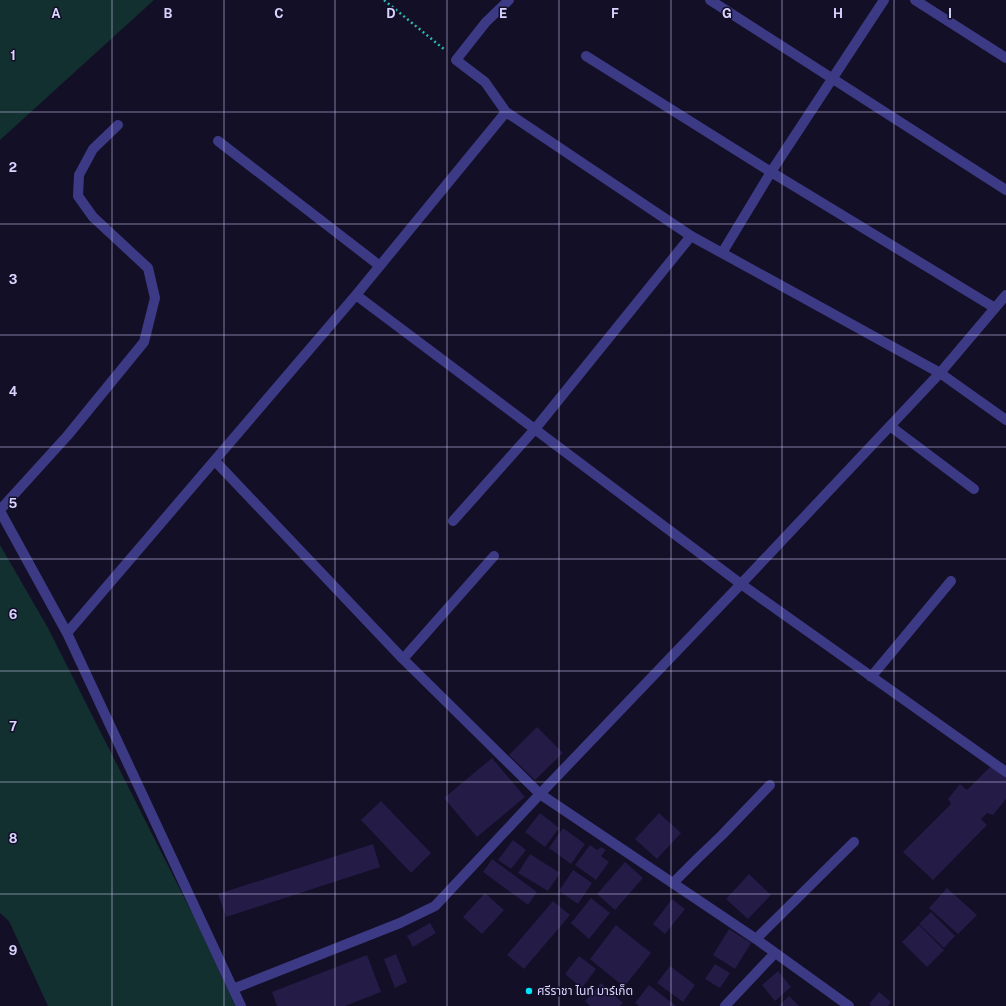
<svg xmlns="http://www.w3.org/2000/svg" width="1006" height="1006" font-family="'Public Sans','Noto Sans Thai',sans-serif">
  <style>
    .green { fill: #12302f }
    .building { fill: #241b47 }
    .lines { fill: none; stroke-linecap: round; stroke-linejoin: round }
    .path { stroke: #2fb8b0; stroke-width: 2.5; stroke-dasharray: 2 3; stroke-linecap: butt }
    .minor { stroke: #3d3a85; stroke-width: 10 }
    .grid { fill: none; stroke: #d9d4ff; stroke-width: 1; stroke-opacity: 0.55 }
    .poi-dot { fill: #00e5ff; stroke: #130f26; stroke-width: 1.5 }
    .labels { text-anchor: middle; stroke-width: 3; stroke-linejoin: round; paint-order: stroke }
    .poi-label { font-size: 12px; fill: #d9d4ff; stroke: #130f26; text-anchor: start }
    .grid-label { font-size: 13px; text-anchor: middle; font-weight: bold; fill: #d9d4ff; stroke: #130f26; stroke-width: 3; stroke-linejoin: round; paint-order: stroke }
  </style>
  <rect width="100%" height="100%" fill="#130f26"/>
  <!-- green -->
  <path class="green" d="M0,0H154L0,140Z
    M0,545L48,628L198,925L235,1006H48L9,921L0,913Z"/>
  <!-- building -->
  <path class="building" d="M537,727L563,753L535,780L509,755Z
    M492,758L525,797L477,837L444,798Z
    M992,765L1006,776V799L993,815L987,813L981,819L987,825L933,880L903,852L951,804L948,799L960,784L967,790Z
    M381,801L431,853L411,873L361,820Z
    M540,813L559,828L545,847L525,832Z
    M659,813L681,833L657,859L635,839Z
    M563,828L585,844L571,864L549,848Z
    M513,840L526,850L511,869L498,860Z
    M373,844L380,867L226,917L218,894Z
    M590,845L597,850L601,847L606,850L601,856L609,862L596,880L575,865Z
    M530,854L560,873L548,891L518,873Z
    M492,859L537,892L528,905L483,872Z
    M625,862L643,878L615,910L597,894Z
    M573,870L592,883L578,904L559,891Z
    M749,874L771,895L748,919L726,899Z
    M947,888L977,915L958,934L929,908Z
    M485,893L504,910L482,934L463,917Z
    M591,898L610,913L589,939L571,923Z
    M672,899L685,909L665,934L653,924Z
    M553,901L570,915L524,969L507,955Z
    M931,912L955,936L944,948L919,924Z
    M430,923L436,933L413,947L407,936Z
    M616,925L651,953L624,987L590,959Z
    M919,925L944,950L927,967L902,942Z
    M729,929L751,943L735,969L713,955Z
    M396,954L407,982L395,988L384,959Z
    M367,955L381,992L345,1006H277L272,992Z
    M579,956L596,969L582,988L565,974Z
    M715,964L730,973L720,988L705,979Z
    M670,966L695,985L683,1002L657,983Z
    M778,971L791,987L775,1001L762,985Z
    M601,983L623,1003L620,1006H590L585,1001Z
    M649,985L676,1006H639L635,1003Z
    M879,992L891,1002L888,1006H871L869,1004Z
    M789,996L799,1006H779Z"/>
  <g class="lines">
    <!-- path -->
    <path class="path" d="M384,0L445,50"/>
    <!-- minor -->
    <path class="minor" d="M509,0L486,22L456,60L485,82L506,112L691,236L940,373L1006,420
      M710,0L1006,190
      M915,0L1006,58
      M586,56L771,172L995,308
      M218,141L380,266
      M722,253L771,172L884,0
      M356,295L741,584L1006,772
      M890,426L974,489
      M215,461L403,659L540,794L756,939L849,1006
      M0,510L68,435L144,342L155,298L148,268L93,217L78,196L79,175L93,149L118,125
      M0,511L67,633L241,1006
      M453,521L535,429L691,236
      M67,633L356,295L506,112
      M403,659L494,556
      M871,677L951,581
      M673,883L698,858L722,835L770,785
      M756,939L854,842
      M233,989L400,923L435,906L540,794L741,584L940,373L1006,295
      M725,1006L775,953"/>
  </g>
  <!-- grid -->
  <path class="grid" d="M112,0V1006M224,0V1006M335,0V1006M447,0V1006M559,0V1006M671,0V1006M782,0V1006M894,0V1006M0,112H1006M0,224H1006M0,335H1006M0,447H1006M0,559H1006M0,671H1006M0,782H1006M0,894H1006"/>
  <!-- markers -->
  <circle class="poi-dot" cx="529" cy="991" r="4"/>
  <g class="labels">
    <!-- poi labels -->
    <g class="poi-label">
      <text x="537" y="995">ศรีราชา ไนท์ มาร์เก็ต</text>
    </g>
  </g>
  <g class="grid-label">
    <text x="56" y="18">A</text>
    <text x="168" y="18">B</text>
    <text x="279" y="18">C</text>
    <text x="391" y="18">D</text>
    <text x="503" y="18">E</text>
    <text x="615" y="18">F</text>
    <text x="727" y="18">G</text>
    <text x="838" y="18">H</text>
    <text x="950" y="18">I</text>
    <text x="13" y="60">1</text>
    <text x="13" y="172">2</text>
    <text x="13" y="284">3</text>
    <text x="13" y="396">4</text>
    <text x="13" y="508">5</text>
    <text x="13" y="619">6</text>
    <text x="13" y="731">7</text>
    <text x="13" y="843">8</text>
    <text x="13" y="955">9</text>
  </g>
</svg>
